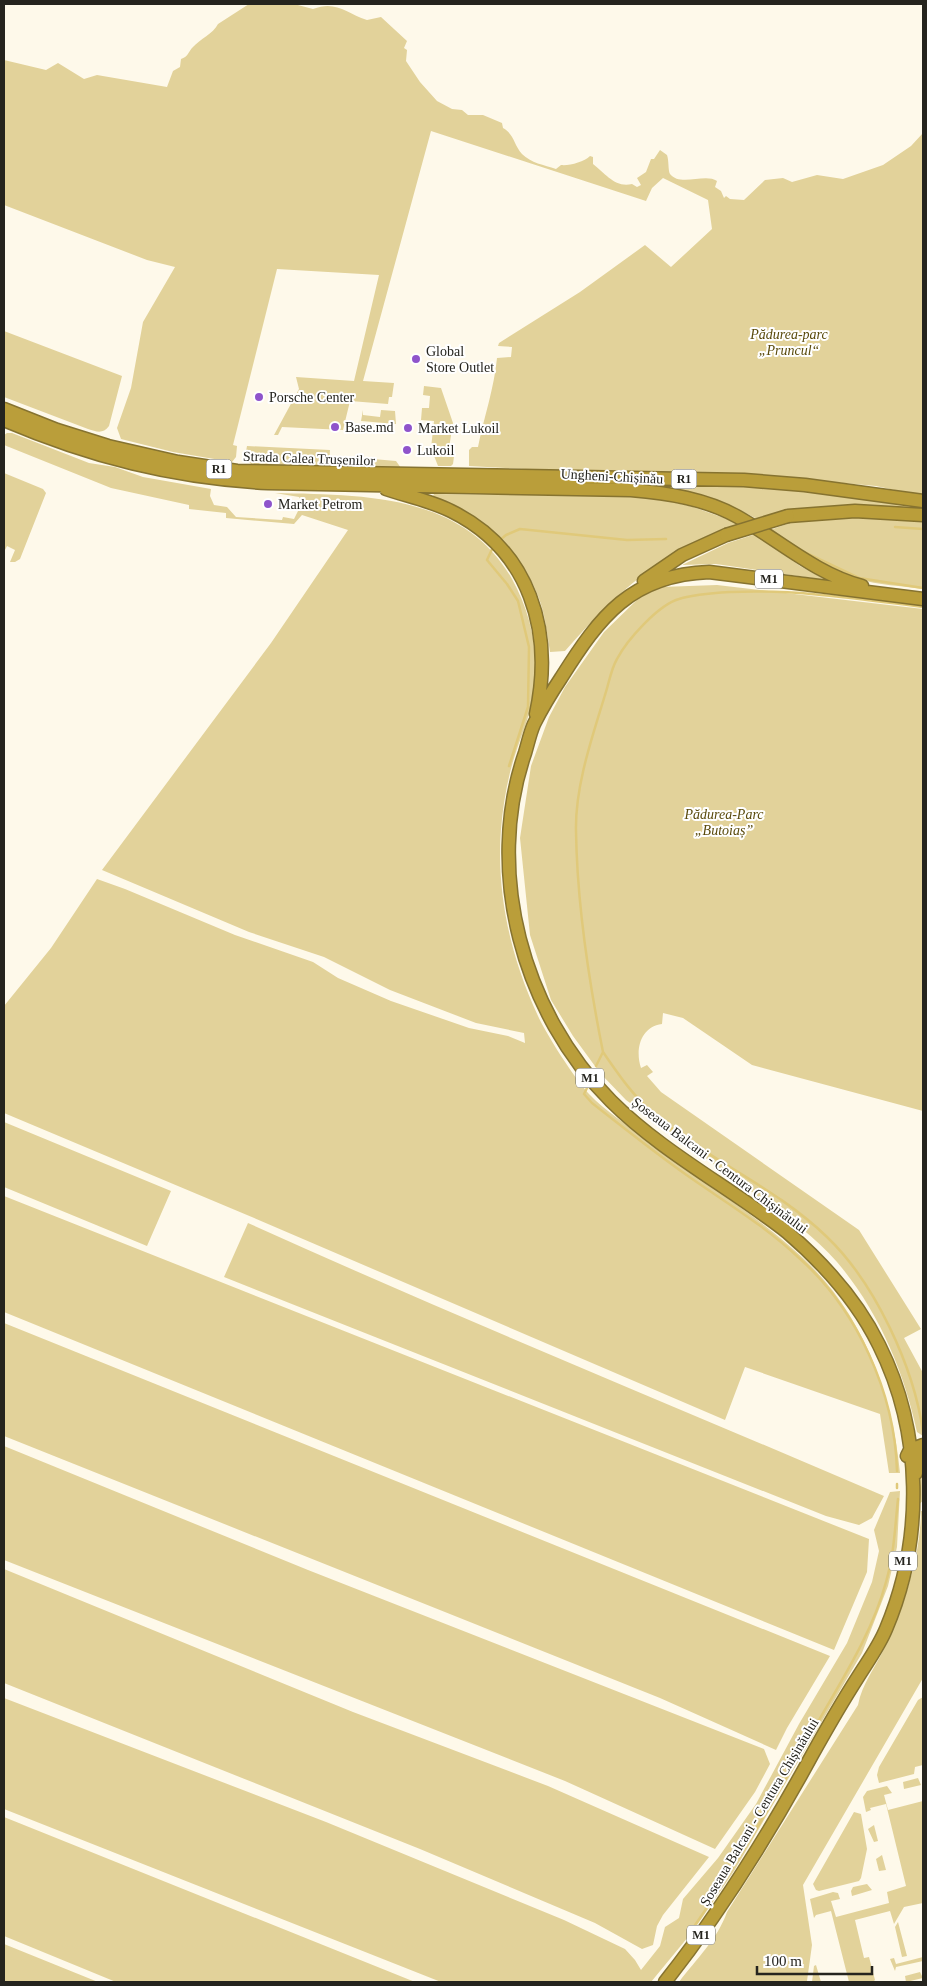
<svg xmlns="http://www.w3.org/2000/svg" width="927" height="1986" font-family="'Times New Roman',serif">
  <style>
    .green { fill: #e2d29a }
    .lines { fill: none; stroke-linecap: round; stroke-linejoin: round }
    .stream { stroke: #e0c97a; stroke-width: 2.5 }
    .highway-casing { stroke: #867330; stroke-width: 15 }
    .highway { stroke: #ba9e3a; stroke-width: 12 }
    .highway-bridge-casing { stroke: #867330; stroke-width: 15; stroke-linecap: butt }
    .highway-bridge { stroke: #ba9e3a; stroke-width: 12 }
    .poi-dot { fill: #8f54cb; stroke: #fff; stroke-width: 2 }
    .labels { text-anchor: middle; stroke-width: 4; stroke-linejoin: round; paint-order: stroke }
    .shield { fill: #fff; stroke: #666662; stroke-width: 1 }
    .shield-label { font-size: 12px; font-weight: bold; fill: #25241e }
    .park-label { font-size: 14px; font-style: italic; fill: #5a4a0b; stroke: #fff }
    .poi-label { font-size: 14px; fill: #25241e; stroke: #fff; text-anchor: start }
    .street-label { font-size: 14px; fill: #25241e; stroke: #fff }
  </style>
  <rect width="100%" height="100%" fill="#fef9ea"/>
  <!-- green -->
  <path class="green" d="M249,4H294L313,9C336,0 346,13 367,20L381,17L407,41L404,48L407,50L406,61L420,82L437,101L452,109L462,110L468,115H483L502,123L503,128C514,134 514,145 522,154C531,163 544,165 556,169L561,165C569,166 584,162 590,156L593,157V164C606,174 615,188 632,184L637,187L641,185L637,178L646,172L651,159H654L660,150L667,155C669,160 668,171 670,174C680,187 705,173 717,181L715,187L721,191L724,198L726,196L730,199L744,200L765,180L783,178L792,182L817,175L843,179L883,165L911,146L923,133V496L876,486L746,474L544,470L469,466V450L472,447H478C484,417 494,389 497,358L511,357L512,347L498,346L499,343L580,292L645,245L671,267L712,229L708,200L663,178L652,188L646,201L431,131L363,381L394,383L392,397H389L388,404L350,401L343,430L282,427L278,435H274L299,389L296,377L354,381L379,275L277,269L233,445L237,446L236,457L232,462L173,452L121,439L117,428L131,388L143,322L175,267L147,260L4,205V60L46,70L58,63L84,79L97,75L167,87L173,71L180,67L181,59C188,57 188,52 193,47C200,39 213,34 218,24Z
    M4,331L122,376L109,426C103,434 97,432 88,429L4,397Z
    M424,386L441,388L453,423L449,448L455,449L453,464L451,466H438L431,448L434,421L421,420L422,408H429L430,396L423,395Z
    M363,410V415L380,417L381,410L395,411L396,424L361,421Z
    M7,433H12L89,463L115,467L143,477L211,489L210,496L214,505L227,507L236,517L282,520L283,517L294,519L302,503L299,497L275,493C362,495 463,493 512,579C529,610 538,645 535,681C534,707 522,733 514,758C507,781 503,805 501,829C496,894 511,958 538,1016C548,1037 573,1076 589,1094C605,1111 628,1125 646,1139C698,1180 757,1214 805,1260C863,1315 893,1395 900,1473H889L880,1414L745,1367L725,1420L247,1215L4,1113V1006L51,948L97,879L125,889L235,935L313,962L338,978L391,1001L469,1028L508,1036L525,1043L524,1033L476,1023L390,990L324,957L249,932L102,870L271,643L348,530L302,515L294,524L226,518V513L189,509V505L111,488L4,445V435Z
    M247,446L330,450L329,465L251,464L245,457Z
    M373,459L396,461L401,468L363,467L365,461Z
    M4,473L43,489L46,493L20,559L15,562H10L15,550L7,546L4,552Z
    M622,484L739,485L795,489L923,505V510C866,506 812,503 757,519C715,495 669,491 622,484Z
    M434,494L617,496L655,498L693,507L741,524C666,546 615,594 565,651L550,652C547,633 545,613 538,596C524,559 493,525 458,507C450,502 441,501 433,496Z
    M858,517L923,521V589C902,586 878,585 858,579C825,569 798,548 770,530L790,523V521Z
    M756,534L800,566L826,580L716,564L682,565L728,543Z
    M717,585L923,609V1111L752,1065L683,1018L663,1013L662,1024C640,1027 635,1050 641,1068L647,1065L653,1072L647,1076L661,1092L859,1230L921,1329L904,1338L923,1373V1436L917,1432C904,1371 878,1310 837,1262C812,1233 780,1212 749,1190C708,1160 667,1130 626,1100L600,1073L573,1036L551,1000L530,935L520,838L531,766L549,717L565,687L604,632L640,597L661,587Z
    M4,1122L171,1191L147,1246L4,1187Z
    M4,1196L869,1539L867,1572L834,1650L4,1312Z
    M248,1223C458,1318 672,1405 884,1496L872,1518L859,1525L826,1516L224,1277Z
    M4,1323L830,1656L787,1728L776,1750L660,1698L4,1436Z
    M4,1446L308,1570L764,1749L770,1764L755,1792L715,1849L565,1781L4,1560Z
    M923,1458V1501L919,1504V1470Z
    M900,1491L897,1547L888,1586L862,1653L734,1871L693,1931L651,1982H441L4,1809V1698L326,1822L564,1920L625,1949L635,1960L641,1970L660,1946L665,1927L679,1918L683,1899L718,1858L756,1804L799,1724L847,1643L872,1582L879,1551L874,1530L890,1492Z
    M921,1511H923V1678L803,1885L812,1945L807,1981L679,1982C697,1958 717,1940 727,1912L858,1705C862,1684 875,1668 884,1649C904,1606 920,1559 921,1511Z
    M4,1569L353,1712L548,1786L709,1857L663,1915L657,1926L653,1945L642,1949L595,1923L420,1849L4,1683Z
    M923,1697V1765L915,1767L914,1774L879,1783L877,1775L879,1767L918,1700Z
    M918,1778L921,1785L904,1789L903,1782Z
    M887,1786L892,1793L884,1795L888,1810L923,1801V1903L904,1907L894,1924L890,1911L855,1920L864,1958L869,1957L875,1980L873,1982H849L831,1911L816,1915L814,1918L810,1899L833,1892L838,1893L840,1899L831,1901L836,1917L889,1903L887,1892L906,1886L886,1804L870,1808L871,1810L866,1812L863,1797L867,1791Z
    M854,1812L861,1814L867,1849L861,1878L859,1881L819,1891L816,1890L813,1884Z
    M4,1817L415,1982H116L4,1936Z
    M874,1825L878,1841L874,1842L868,1829Z
    M882,1855L886,1870L879,1871L876,1859Z
    M867,1884L872,1890L852,1896L851,1891L853,1887Z
    M898,1922L907,1956L902,1957L895,1927Z
    M4,1944L98,1982H4Z
    M923,1957V1961L896,1967L895,1971L890,1959L894,1958L896,1964Z
    M816,1965L821,1982H812L814,1966Z
    M920,1972L923,1978L906,1982L905,1976Z"/>
  <g class="lines">
    <!-- stream -->
    <path class="stream" d="M895,527L923,529
      M500,540L506,535L520,529L627,540L666,539
      M493,547L487,560L507,584L518,601L529,647L528,707L509,766
      M804,552L859,578L923,588
      M603,1052C618,1074 634,1097 654,1114C707,1160 776,1187 827,1237C875,1283 914,1367 923,1432
      M596,1066L603,1052C589,982 577,903 576,831C575,786 592,738 605,695C609,683 611,669 617,659C627,640 658,605 679,599C695,594 714,593 731,592C796,589 859,599 923,607
      M587,1088L584,1094L592,1103C624,1128 655,1153 688,1176C725,1202 765,1226 798,1257C857,1309 895,1393 897,1471
      M897,1484V1488
      M689,1934C735,1868 775,1798 815,1727C841,1681 872,1634 886,1582C894,1555 895,1527 898,1499"/>
    <!-- highway casing -->
    <g class="highway-casing">
      <path id="highway" d="M4,409L57,430L108,446L178,462L237,471L744,480L805,485L923,501
        M4,420C91,457 173,478 268,483L631,490C668,493 706,499 738,517C779,540 816,574 862,586
        M386,489C407,496 431,501 451,511C530,550 554,631 536,714
        M788,516L855,511L923,515
        M644,581L682,555L726,535
        M907,1456L910,1450L923,1445
        M916,1473L918,1462L923,1454
        M665,1982C721,1911 769,1834 812,1755C827,1728 842,1702 858,1677C868,1661 879,1646 886,1629C924,1539 923,1433 879,1345C858,1302 823,1263 787,1232C731,1188 662,1152 611,1101C523,1013 484,872 525,753C528,743 530,733 534,724C542,708 551,693 561,678C600,616 631,575 709,572L923,599"/>
    </g>
    <!-- highway -->
    <use href="#highway" class="highway"/>
    <!-- highway-bridge casing -->
    <g class="highway-bridge-casing">
      <path id="highway-bridge" d="M726,535L788,516"/>
    </g>
    <!-- highway-bridge -->
    <use href="#highway-bridge" class="highway-bridge"/>
  </g>
  <!-- markers -->
  <g class="poi-dot">
    <circle cx="416" cy="359" r="5"/>
    <circle cx="259" cy="397" r="5"/>
    <circle cx="335" cy="427" r="5"/>
    <circle cx="408" cy="428" r="5"/>
    <circle cx="407" cy="450" r="5"/>
    <circle cx="268" cy="504" r="5"/>
  </g>
  <g class="labels">
    <!-- shield labels -->
    <g class="shield">
      <rect x="206.5" y="459.5" width="25" height="19" rx="4"/>
      <rect x="671.5" y="469.5" width="25" height="19" rx="4"/>
      <rect x="755" y="569.5" width="28" height="19" rx="4"/>
      <rect x="576" y="1068.5" width="28" height="19" rx="4"/>
      <rect x="889" y="1551.5" width="28" height="19" rx="4"/>
      <rect x="687" y="1925.5" width="28" height="19" rx="4"/>
    </g>
    <g class="shield-label">
      <text x="219" y="473">R1</text>
      <text x="684" y="483">R1</text>
      <text x="769" y="583">M1</text>
      <text x="590" y="1082">M1</text>
      <text x="903" y="1565">M1</text>
      <text x="701" y="1939">M1</text>
    </g>
    <!-- park labels -->
    <g class="park-label">
      <text x="789" y="339">Pădurea-parc<tspan x="789" dy="16">„Pruncul“</tspan></text>
      <text x="724" y="819">Pădurea-Parc<tspan x="724" dy="16">„Butoiaș”</tspan></text>
    </g>
    <!-- poi labels -->
    <g class="poi-label">
      <text x="426" y="356">Global<tspan x="426" dy="16">Store Outlet</tspan></text>
      <text x="269" y="402">Porsche Center</text>
      <text x="345" y="432">Base.md</text>
      <text x="418" y="433">Market Lukoil</text>
      <text x="417" y="455">Lukoil</text>
      <text x="278" y="509">Market Petrom</text>
    </g>
    <!-- street labels -->
    <g class="street-label">
      <text transform="translate(309 458) rotate(2)" y="5">Strada Calea Trușenilor</text>
      <text transform="translate(612 476) rotate(3)" y="5">Ungheni-Chișinău</text>
      <text transform="translate(720 1165) rotate(37)" y="5">Șoseaua Balcani - Centura Chișinăului</text>
      <text transform="translate(759 1812) rotate(-59)" y="5">Șoseaua Balcani - Centura Chișinăului</text>
    </g>
  </g>
  <!-- border -->
  <rect width="927" height="1986" fill="none" stroke="#25241e" stroke-width="10"/>
  <!-- scale -->
  <path d="M757 1966v8h115v-8" fill="none" stroke="#25241e" stroke-width="2.5"/>
  <text x="764" y="1966" font-size="15" fill="#25241e" stroke="#ffffff" stroke-width="4" paint-order="stroke">100 m</text>
</svg>
